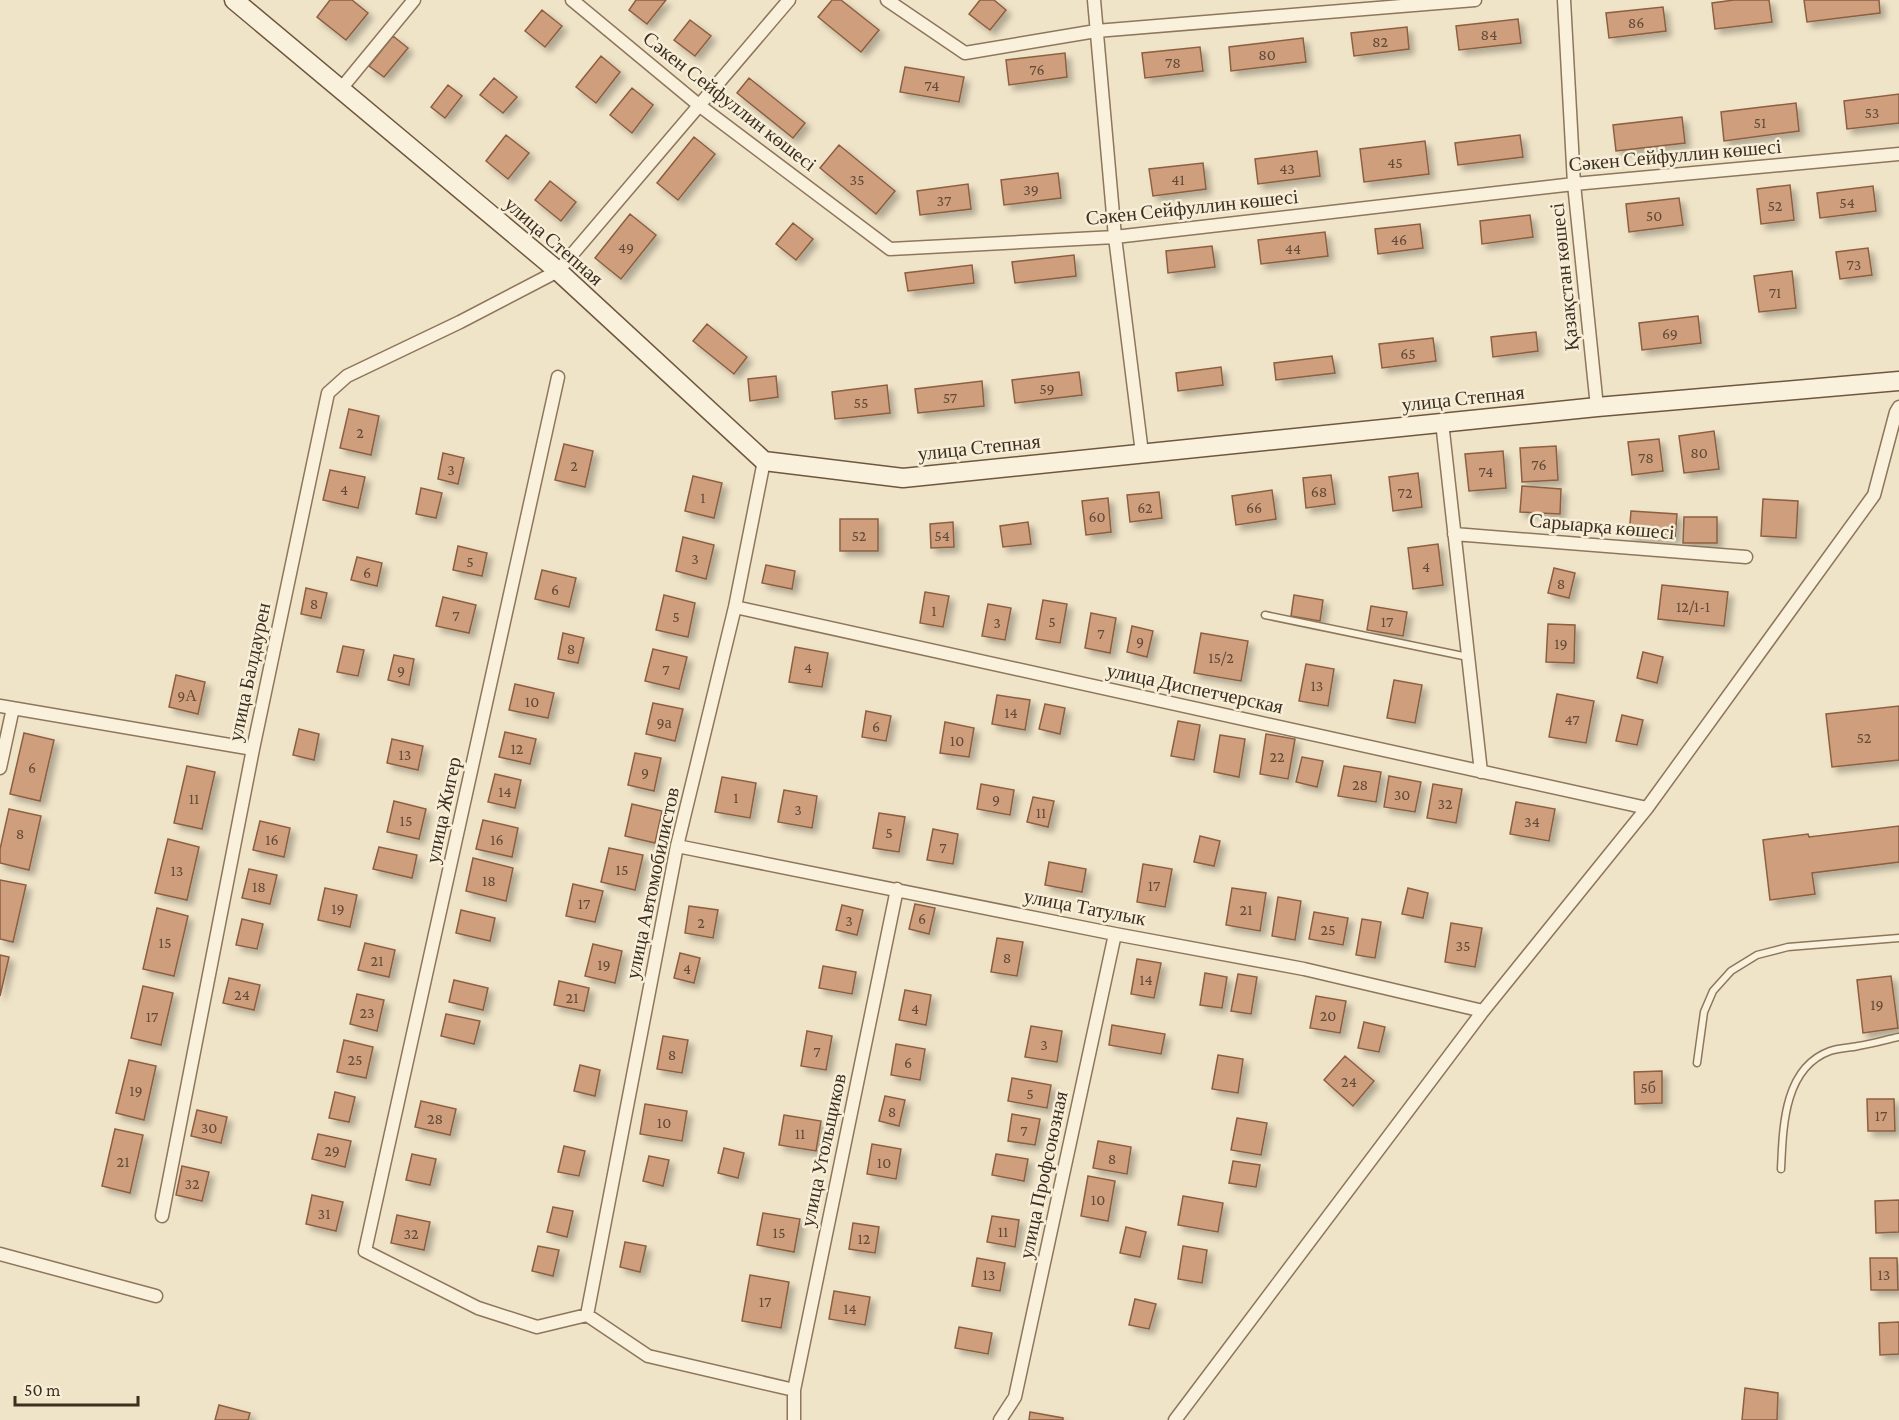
<svg xmlns="http://www.w3.org/2000/svg" width="1899" height="1420" font-family="'Crimson Pro',serif">
  <style>
    .building { fill: #cf9f7d; stroke: #8d5f41; stroke-width: 1.5; filter: url(#shadow) }
    .lines { fill: none; stroke-linecap: round; stroke-linejoin: round }
    .lane-casing { stroke: #8d765c; stroke-width: 9 }
    .street-casing { stroke: #8d765c; stroke-width: 15 }
    .secondary-casing { stroke: #6f573f; stroke-width: 21 }
    .lane { stroke: #faf1dc; stroke-width: 6 }
    .street { stroke: #faf1dc; stroke-width: 12 }
    .secondary { stroke: #faf1dc; stroke-width: 18 }
    .labels { text-anchor: middle; stroke-width: 5; stroke-linejoin: round; paint-order: stroke }
    .number-label { font-size: 16px; fill: #624a37 }
    .street-label { font-size: 20px; fill: #3d2e20; stroke: #f7eed8 }
  </style>
  <defs>
    <filter id="shadow"><feDropShadow dx="5" dy="5" stdDeviation="3" flood-color="#0004"/></filter>
  </defs>
  <rect width="100%" height="100%" fill="#f0e4c8"/>
  <!-- building -->
  <path class="building" d="M330,0H352L368,13L346,40L317,17Z
    M636,0H666L647,24L629,10Z
    M832,0H841L879,30L861,52L818,17Z
    M980,0H994L1006,10L990,30L969,14Z
    M1734,0H1769L1772,22L1715,29L1712,3Z
    M1804,0H1879L1880,13L1807,22Z
    M1663,7L1666,31L1609,38L1606,13Z
    M542,10L562,26L545,47L525,31Z
    M1518,19L1521,43L1459,50L1456,26Z
    M690,20L711,36L695,56L674,40Z
    M1407,27L1409,49L1354,56L1351,33Z
    M393,36L408,48L384,77L369,66Z
    M1303,38L1306,62L1231,71L1229,47Z
    M1200,47L1203,71L1145,78L1142,53Z
    M1065,53L1067,77L1009,85L1006,60Z
    M601,56L620,72L596,103L576,87Z
    M905,67L964,77L959,102L900,92Z
    M494,78L517,97L503,113L480,95Z
    M749,78L805,123L793,138L737,93Z
    M448,85L462,96L445,118L431,107Z
    M632,88L653,105L632,133L610,115Z
    M1899,94V123L1847,129L1844,101Z
    M1796,103L1799,131L1724,141L1721,112Z
    M1682,117L1685,143L1616,151L1613,125Z
    M506,135L529,153L508,179L486,161Z
    M1520,135L1523,157L1458,165L1455,143Z
    M694,137L715,154L678,200L657,183Z
    M1425,141L1429,174L1364,182L1360,149Z
    M839,145L895,191L876,214L820,168Z
    M1317,151L1320,176L1258,184L1255,159Z
    M1203,163L1206,189L1153,196L1149,169Z
    M1058,173L1061,198L1004,205L1001,180Z
    M550,181L576,202L561,221L535,200Z
    M968,184L971,209L920,215L917,191Z
    M1790,185L1794,220L1761,224L1757,189Z
    M1873,186L1876,211L1820,218L1817,193Z
    M1679,198L1683,225L1629,232L1626,204Z
    M630,214L656,235L621,279L595,258Z
    M1530,215L1533,237L1482,244L1480,221Z
    M793,223L813,239L796,260L776,244Z
    M1420,224L1423,248L1378,254L1375,229Z
    M1325,232L1328,256L1261,264L1258,240Z
    M1212,246L1215,267L1168,273L1166,251Z
    M1868,248L1872,275L1840,279L1836,252Z
    M1074,255L1076,276L1015,283L1012,262Z
    M972,265L974,283L908,291L905,273Z
    M1792,271L1796,308L1759,312L1754,276Z
    M1698,316L1701,343L1642,350L1639,323Z
    M707,324L747,357L734,374L693,341Z
    M1536,332L1538,351L1493,357L1491,337Z
    M1433,338L1436,361L1382,368L1379,344Z
    M1332,356L1335,373L1276,380L1274,363Z
    M1221,367L1223,385L1178,391L1176,373Z
    M1079,372L1082,395L1015,403L1012,380Z
    M776,376L778,397L750,401L748,379Z
    M982,381L984,406L918,413L915,389Z
    M887,385L890,413L835,419L832,392Z
    M349,409L379,416L371,455L340,448Z
    M1714,431L1719,469L1684,473L1679,436Z
    M1659,439L1663,471L1632,475L1628,442Z
    M564,444L593,451L585,487L555,480Z
    M1556,446L1558,480L1522,482L1520,448Z
    M1503,451L1506,488L1469,491L1465,454Z
    M443,453L464,458L458,484L438,479Z
    M330,470L365,477L358,508L323,500Z
    M1418,473L1422,507L1393,511L1389,477Z
    M1331,475L1335,504L1306,508L1303,478Z
    M693,476L722,483L714,518L685,511Z
    M1522,486L1561,489L1560,514L1520,512Z
    M421,488L442,493L436,518L416,514Z
    M1272,490L1276,519L1236,525L1232,496Z
    M1159,492L1162,518L1130,522L1127,495Z
    M1108,498L1111,532L1086,535L1082,501Z
    M1763,499L1798,501L1796,538L1761,536Z
    M1631,511L1677,514L1675,539L1629,536Z
    M1684,517H1717V543H1683Z
    M840,519H878V551H840Z
    M953,522L954,547L931,548L930,524Z
    M1028,522L1031,544L1003,547L1000,526Z
    M683,537L714,545L706,579L676,571Z
    M1438,544L1443,585L1413,589L1408,548Z
    M458,546L487,553L482,576L453,570Z
    M357,557L382,563L377,586L351,580Z
    M766,565L795,571L792,589L762,583Z
    M1554,568L1575,573L1569,598L1548,593Z
    M542,570L576,578L569,607L535,599Z
    M1662,585L1728,592L1724,626L1658,619Z
    M306,588L327,593L321,618L301,614Z
    M925,592L949,596L943,627L920,623Z
    M664,595L695,603L688,637L656,630Z
    M1294,595L1323,600L1320,621L1291,616Z
    M443,597L476,605L469,633L436,626Z
    M1043,600L1067,604L1060,643L1036,639Z
    M988,604L1011,608L1005,640L982,636Z
    M1371,606L1407,612L1403,636L1367,630Z
    M1091,613L1116,618L1110,653L1085,648Z
    M1548,624L1575,625L1574,663L1546,662Z
    M1132,626L1153,631L1147,657L1127,652Z
    M563,633L584,638L578,663L558,659Z
    M1201,633L1248,641L1241,681L1194,673Z
    M343,646L364,650L358,676L337,672Z
    M795,647L828,653L822,687L789,682Z
    M653,649L687,657L679,689L645,681Z
    M1643,652L1663,657L1657,683L1637,678Z
    M394,655L414,659L409,685L388,680Z
    M1306,664L1334,669L1328,706L1299,701Z
    M176,675L205,682L198,714L169,707Z
    M1394,680L1422,685L1415,723L1387,718Z
    M515,684L554,693L548,718L509,710Z
    M1557,694L1594,701L1586,743L1549,737Z
    M997,695L1030,700L1025,730L992,724Z
    M653,703L683,709L675,741L646,734Z
    M1045,704L1065,708L1060,734L1039,729Z
    M1899,706V760L1832,767L1826,714Z
    M866,711L891,716L886,741L862,737Z
    M1622,715L1643,720L1637,745L1616,741Z
    M1178,721L1200,725L1194,760L1171,756Z
    M945,722L974,728L969,757L940,753Z
    M299,729L319,734L314,760L293,755Z
    M505,732L536,739L530,764L499,757Z
    M24,733L54,740L40,801L10,794Z
    M1266,734L1295,739L1288,779L1260,774Z
    M1220,735L1245,739L1239,777L1214,772Z
    M392,739L423,746L418,770L387,763Z
    M635,753L661,758L654,791L628,785Z
    M1302,757L1323,761L1317,787L1296,782Z
    M187,766L215,772L202,829L174,823Z
    M1344,766L1381,772L1376,802L1338,796Z
    M495,774L521,780L515,808L488,802Z
    M1389,776L1421,782L1415,812L1384,807Z
    M722,777L756,783L750,818L715,812Z
    M981,784L1014,790L1010,815L977,809Z
    M1433,784L1462,789L1456,823L1427,818Z
    M784,790L817,796L812,828L778,822Z
    M1033,797L1054,801L1048,827L1027,822Z
    M394,801L426,809L419,839L387,832Z
    M1516,802L1555,809L1549,841L1510,834Z
    M632,804L662,811L655,843L625,836Z
    M9,809L41,816L29,870L0,863V849Z
    M879,813L905,817L899,852L873,848Z
    M483,820L518,828L512,857L476,849Z
    M260,821L290,828L284,857L253,850Z
    M1899,826V862L1812,873L1815,894L1770,900L1763,840L1808,834L1809,837Z
    M933,829L958,834L953,864L927,860Z
    M1200,836L1220,841L1214,866L1194,862Z
    M168,839L199,847L187,900L155,893Z
    M379,847L417,855L412,878L373,869Z
    M609,848L643,855L635,890L601,882Z
    M473,858L513,868L506,901L466,891Z
    M1049,862L1086,869L1082,892L1045,885Z
    M1143,864L1172,869L1165,907L1137,902Z
    M249,869L277,875L270,904L242,898Z
    M0,880L26,885L13,942L0,939Z
    M573,884L603,891L595,922L566,916Z
    M325,888L357,895L350,927L318,920Z
    M1232,888L1266,893L1260,931L1226,925Z
    M1408,888L1428,893L1423,918L1402,914Z
    M1278,897L1301,901L1295,940L1272,936Z
    M915,904L935,908L929,934L909,929Z
    M842,905L863,910L857,935L836,930Z
    M689,906L718,910L713,938L685,933Z
    M157,908L188,916L174,976L143,969Z
    M461,910L495,918L490,941L456,933Z
    M1314,912L1348,918L1343,945L1309,939Z
    M242,919L263,924L257,949L236,945Z
    M1362,919L1381,922L1375,958L1356,955Z
    M1451,923L1482,928L1475,967L1445,962Z
    M997,938L1023,942L1017,976L991,972Z
    M365,943L395,950L389,977L358,970Z
    M593,944L622,951L615,983L585,976Z
    M680,953L700,958L694,983L674,978Z
    M0,955L9,957L0,996Z
    M1137,959L1161,963L1154,998L1131,994Z
    M823,966L856,972L852,994L819,988Z
    M1205,973L1227,977L1222,1008L1200,1005Z
    M1238,974L1257,977L1251,1014L1231,1011Z
    M1891,976L1898,1028L1863,1033L1857,980Z
    M229,978L260,985L254,1010L223,1003Z
    M454,980L488,988L483,1010L449,1002Z
    M559,981L589,988L584,1011L554,1005Z
    M143,986L173,993L161,1045L131,1038Z
    M905,990L931,995L926,1025L899,1020Z
    M357,994L384,1000L377,1031L350,1024Z
    M1316,996L1346,1001L1340,1033L1310,1028Z
    M446,1014L480,1021L474,1044L441,1036Z
    M1364,1022L1385,1027L1379,1052L1358,1048Z
    M1112,1025L1165,1034L1161,1054L1109,1045Z
    M1031,1026L1062,1031L1057,1062L1025,1057Z
    M807,1031L832,1036L826,1070L801,1066Z
    M663,1036L688,1040L682,1073L657,1069Z
    M344,1040L373,1047L366,1078L337,1072Z
    M896,1044L925,1049L920,1080L891,1075Z
    M1218,1055L1243,1059L1238,1093L1212,1089Z
    M1345,1056L1374,1081L1353,1106L1324,1080Z
    M129,1060L156,1066L144,1120L116,1113Z
    M580,1065L600,1070L595,1096L574,1091Z
    M1662,1071V1103L1635,1104L1634,1072Z
    M1012,1078L1051,1085L1047,1108L1008,1101Z
    M335,1092L355,1097L349,1122L329,1118Z
    M885,1096L905,1100L899,1126L879,1121Z
    M1867,1099H1894L1895,1131H1868Z
    M421,1101L456,1109L450,1135L415,1127Z
    M645,1104L687,1111L682,1141L640,1134Z
    M197,1110L227,1117L221,1143L191,1136Z
    M1012,1114L1040,1119L1035,1145L1008,1141Z
    M784,1115L821,1121L816,1151L779,1145Z
    M1237,1118L1267,1123L1261,1155L1231,1150Z
    M115,1129L143,1135L130,1193L102,1186Z
    M318,1134L351,1141L345,1167L312,1159Z
    M1098,1141L1131,1147L1127,1174L1093,1168Z
    M872,1144L901,1149L896,1179L867,1174Z
    M564,1146L585,1151L579,1176L558,1172Z
    M724,1148L744,1153L738,1178L718,1173Z
    M412,1154L436,1159L430,1185L406,1180Z
    M996,1154L1028,1159L1024,1181L992,1175Z
    M649,1156L669,1160L663,1186L643,1181Z
    M1233,1161L1260,1165L1256,1187L1229,1183Z
    M182,1166L209,1172L202,1201L176,1195Z
    M1088,1176L1115,1181L1108,1221L1081,1216Z
    M312,1195L343,1202L336,1231L306,1224Z
    M1183,1196L1223,1203L1218,1232L1178,1225Z
    M1899,1200V1232L1876,1233L1875,1201Z
    M553,1207L573,1211L567,1237L547,1232Z
    M763,1213L800,1219L794,1252L757,1245Z
    M397,1215L430,1222L424,1250L391,1243Z
    M992,1216L1019,1220L1015,1247L987,1242Z
    M853,1223L879,1227L875,1253L849,1249Z
    M1126,1227L1146,1232L1140,1257L1120,1253Z
    M625,1242L646,1246L640,1272L620,1267Z
    M538,1246L559,1250L553,1276L532,1271Z
    M1183,1246L1207,1250L1202,1283L1178,1279Z
    M977,1258L1005,1263L1000,1291L972,1286Z
    M1870,1258H1897L1898,1290H1871Z
    M750,1275L789,1282L781,1328L742,1321Z
    M834,1291L870,1297L865,1325L829,1319Z
    M1135,1299L1156,1304L1149,1329L1129,1325Z
    M1899,1322V1354L1880,1355L1879,1323Z
    M959,1327L992,1333L988,1354L955,1348Z
    M1745,1388L1778,1393L1777,1420H1742Z
    M219,1405L250,1413L248,1420H215Z
    M1030,1412L1063,1418V1420H1029Z"/>
  <g class="lines">
    <!-- lane casing -->
    <g class="lane-casing">
      <path id="lane" d="M1265,615L1468,657
        M1697,1063L1704,1012L1713,991L1731,971L1757,955L1788,947L1899,938
        M1781,1169C1783,1129 1783,1068 1830,1051C1839,1048 1849,1048 1858,1046C1872,1044 1885,1040 1899,1037"/>
    </g>
    <!-- street casing -->
    <g class="street-casing">
      <path id="street" d="M572,0L700,106L890,249L1115,237L1574,184L1899,154
        M887,0L965,53L1096,31L1475,0
        M1094,0L1115,237L1142,453
        M1564,0L1574,184L1597,407
        M340,90L414,0
        M558,377L365,1251L478,1308L537,1327L587,1315L648,1356L794,1390
        M1442,422L1481,772
        M1454,534L1746,557
        M735,607L1647,808
        M0,706L253,749
        M0,768L13,708
        M677,846L1115,934L1304,969L1483,1011
        M162,1216L253,749L328,393L347,376L460,322L558,271L789,0
        M0,1254L156,1296
        M587,1315L677,846L735,607L764,461
        M794,1420V1390L897,889
        M1000,1420L1015,1397L1115,934
        M1175,1420L1483,1011L1647,808L1874,495L1896,412L1899,407"/>
    </g>
    <!-- secondary casing -->
    <g class="secondary-casing">
      <path id="secondary" d="M234,0L558,271L764,461L903,478L1597,407L1899,381"/>
    </g>
    <!-- lane -->
    <use href="#lane" class="lane"/>
    <!-- street -->
    <use href="#street" class="street"/>
    <!-- secondary -->
    <use href="#secondary" class="secondary"/>
  </g>
  <g class="labels">
    <!-- number labels -->
    <g class="number-label">
      <text x="1636" y="28">86</text>
      <text x="1489" y="40">84</text>
      <text x="1380" y="47">82</text>
      <text x="1267" y="60">80</text>
      <text x="1173" y="68">78</text>
      <text x="1037" y="75">76</text>
      <text x="932" y="91">74</text>
      <text x="1872" y="118">53</text>
      <text x="1760" y="128">51</text>
      <text x="1395" y="168">45</text>
      <text x="1287" y="174">43</text>
      <text x="857" y="185">35</text>
      <text x="1178" y="185">41</text>
      <text x="1031" y="195">39</text>
      <text x="944" y="206">37</text>
      <text x="1847" y="208">54</text>
      <text x="1775" y="211">52</text>
      <text x="1654" y="221">50</text>
      <text x="1399" y="245">46</text>
      <text x="626" y="253">49</text>
      <text x="1293" y="254">44</text>
      <text x="1854" y="270">73</text>
      <text x="1775" y="298">71</text>
      <text x="1670" y="339">69</text>
      <text x="1408" y="359">65</text>
      <text x="1047" y="394">59</text>
      <text x="950" y="403">57</text>
      <text x="861" y="408">55</text>
      <text x="360" y="438">2</text>
      <text x="1699" y="458">80</text>
      <text x="1646" y="463">78</text>
      <text x="1539" y="470">76</text>
      <text x="574" y="471">2</text>
      <text x="451" y="475">3</text>
      <text x="1486" y="477">74</text>
      <text x="344" y="495">4</text>
      <text x="1319" y="497">68</text>
      <text x="1405" y="498">72</text>
      <text x="703" y="503">1</text>
      <text x="1145" y="513">62</text>
      <text x="1254" y="513">66</text>
      <text x="1097" y="522">60</text>
      <text x="859" y="541">52</text>
      <text x="942" y="541">54</text>
      <text x="695" y="564">3</text>
      <text x="470" y="567">5</text>
      <text x="1426" y="572">4</text>
      <text x="367" y="578">6</text>
      <text x="1561" y="589">8</text>
      <text x="555" y="595">6</text>
      <text x="314" y="609">8</text>
      <text x="1693" y="612">12/1-1</text>
      <text x="934" y="616">1</text>
      <text x="456" y="621">7</text>
      <text x="676" y="622">5</text>
      <text x="1052" y="627">5</text>
      <text x="1387" y="627">17</text>
      <text x="997" y="628">3</text>
      <text x="1101" y="639">7</text>
      <text x="1140" y="647">9</text>
      <text x="1561" y="649">19</text>
      <text x="571" y="654">8</text>
      <text x="1221" y="663">15/2</text>
      <text x="808" y="673">4</text>
      <text x="666" y="675">7</text>
      <text x="401" y="676">9</text>
      <text x="1317" y="691">13</text>
      <text x="187" y="701">9А</text>
      <text x="532" y="707">10</text>
      <text x="1011" y="718">14</text>
      <text x="1572" y="725">47</text>
      <text x="664" y="728">9а</text>
      <text x="876" y="732">6</text>
      <text x="1864" y="743">52</text>
      <text x="957" y="746">10</text>
      <text x="517" y="754">12</text>
      <text x="405" y="760">13</text>
      <text x="1277" y="762">22</text>
      <text x="32" y="773">6</text>
      <text x="645" y="778">9</text>
      <text x="1360" y="790">28</text>
      <text x="505" y="797">14</text>
      <text x="1402" y="800">30</text>
      <text x="736" y="803">1</text>
      <text x="194" y="804">11</text>
      <text x="996" y="805">9</text>
      <text x="1445" y="809">32</text>
      <text x="798" y="815">3</text>
      <text x="1041" y="818">11</text>
      <text x="406" y="826">15</text>
      <text x="1532" y="827">34</text>
      <text x="889" y="838">5</text>
      <text x="20" y="839">8</text>
      <text x="272" y="845">16</text>
      <text x="497" y="845">16</text>
      <text x="943" y="853">7</text>
      <text x="622" y="875">15</text>
      <text x="177" y="876">13</text>
      <text x="489" y="886">18</text>
      <text x="1154" y="891">17</text>
      <text x="259" y="892">18</text>
      <text x="584" y="909">17</text>
      <text x="338" y="914">19</text>
      <text x="1246" y="915">21</text>
      <text x="922" y="924">6</text>
      <text x="849" y="926">3</text>
      <text x="701" y="928">2</text>
      <text x="1328" y="935">25</text>
      <text x="165" y="948">15</text>
      <text x="1463" y="951">35</text>
      <text x="1007" y="963">8</text>
      <text x="377" y="966">21</text>
      <text x="604" y="970">19</text>
      <text x="687" y="974">4</text>
      <text x="1146" y="985">14</text>
      <text x="242" y="1000">24</text>
      <text x="572" y="1003">21</text>
      <text x="1877" y="1010">19</text>
      <text x="915" y="1014">4</text>
      <text x="367" y="1018">23</text>
      <text x="1328" y="1021">20</text>
      <text x="152" y="1022">17</text>
      <text x="1044" y="1050">3</text>
      <text x="817" y="1057">7</text>
      <text x="672" y="1060">8</text>
      <text x="355" y="1065">25</text>
      <text x="908" y="1068">6</text>
      <text x="1349" y="1087">24</text>
      <text x="1648" y="1093">5б</text>
      <text x="136" y="1096">19</text>
      <text x="1030" y="1099">5</text>
      <text x="892" y="1117">8</text>
      <text x="1881" y="1121">17</text>
      <text x="435" y="1124">28</text>
      <text x="664" y="1128">10</text>
      <text x="209" y="1133">30</text>
      <text x="1024" y="1136">7</text>
      <text x="800" y="1139">11</text>
      <text x="332" y="1156">29</text>
      <text x="1112" y="1164">8</text>
      <text x="123" y="1167">21</text>
      <text x="884" y="1168">10</text>
      <text x="192" y="1189">32</text>
      <text x="1098" y="1205">10</text>
      <text x="324" y="1219">31</text>
      <text x="1003" y="1237">11</text>
      <text x="779" y="1238">15</text>
      <text x="411" y="1239">32</text>
      <text x="864" y="1244">12</text>
      <text x="989" y="1280">13</text>
      <text x="1884" y="1280">13</text>
      <text x="765" y="1307">17</text>
      <text x="850" y="1314">14</text>
    </g>
    <!-- street labels -->
    <g class="street-label">
      <text transform="translate(730 101) rotate(38)" y="7">Сәкен Сейфуллин көшесі</text>
      <text transform="translate(1675 155) rotate(-5)" y="7">Сәкен Сейфуллин көшесі</text>
      <text transform="translate(1192 207) rotate(-6)" y="7">Сәкен Сейфуллин көшесі</text>
      <text transform="translate(554 241) rotate(41)" y="7">улица Степная</text>
      <text transform="translate(1564 277) rotate(-96)" y="7">Қазақстан көшесі</text>
      <text transform="translate(1463 398) rotate(-6)" y="7">улица Степная</text>
      <text transform="translate(979 447) rotate(-6)" y="7">улица Степная</text>
      <text transform="translate(1602 526) rotate(5)" y="7">Сарыарқа көшесі</text>
      <text transform="translate(249 672) rotate(-78)" y="7">улица Балдаурен</text>
      <text transform="translate(1195 688) rotate(12)" y="7">улица Диспетчерская</text>
      <text transform="translate(443 810) rotate(-78)" y="7">улица Жигер</text>
      <text transform="translate(652 883) rotate(-78)" y="7">улица Автомобилистов</text>
      <text transform="translate(1085 907) rotate(11)" y="7">улица Татулык</text>
      <text transform="translate(823 1150) rotate(-78)" y="7">улица Угольщиков</text>
      <text transform="translate(1043 1175) rotate(-78)" y="7">улица Профсоюзная</text>
    </g>
  </g>
  <!-- scale -->
  <path d="M15 1396v9h123v-9" fill="none" stroke="#3d2e20" stroke-width="3"/>
  <text x="24" y="1396" font-size="18" fill="#3d2e20" stroke="#f7eed8" stroke-width="4.5" paint-order="stroke">50 m</text>
</svg>
